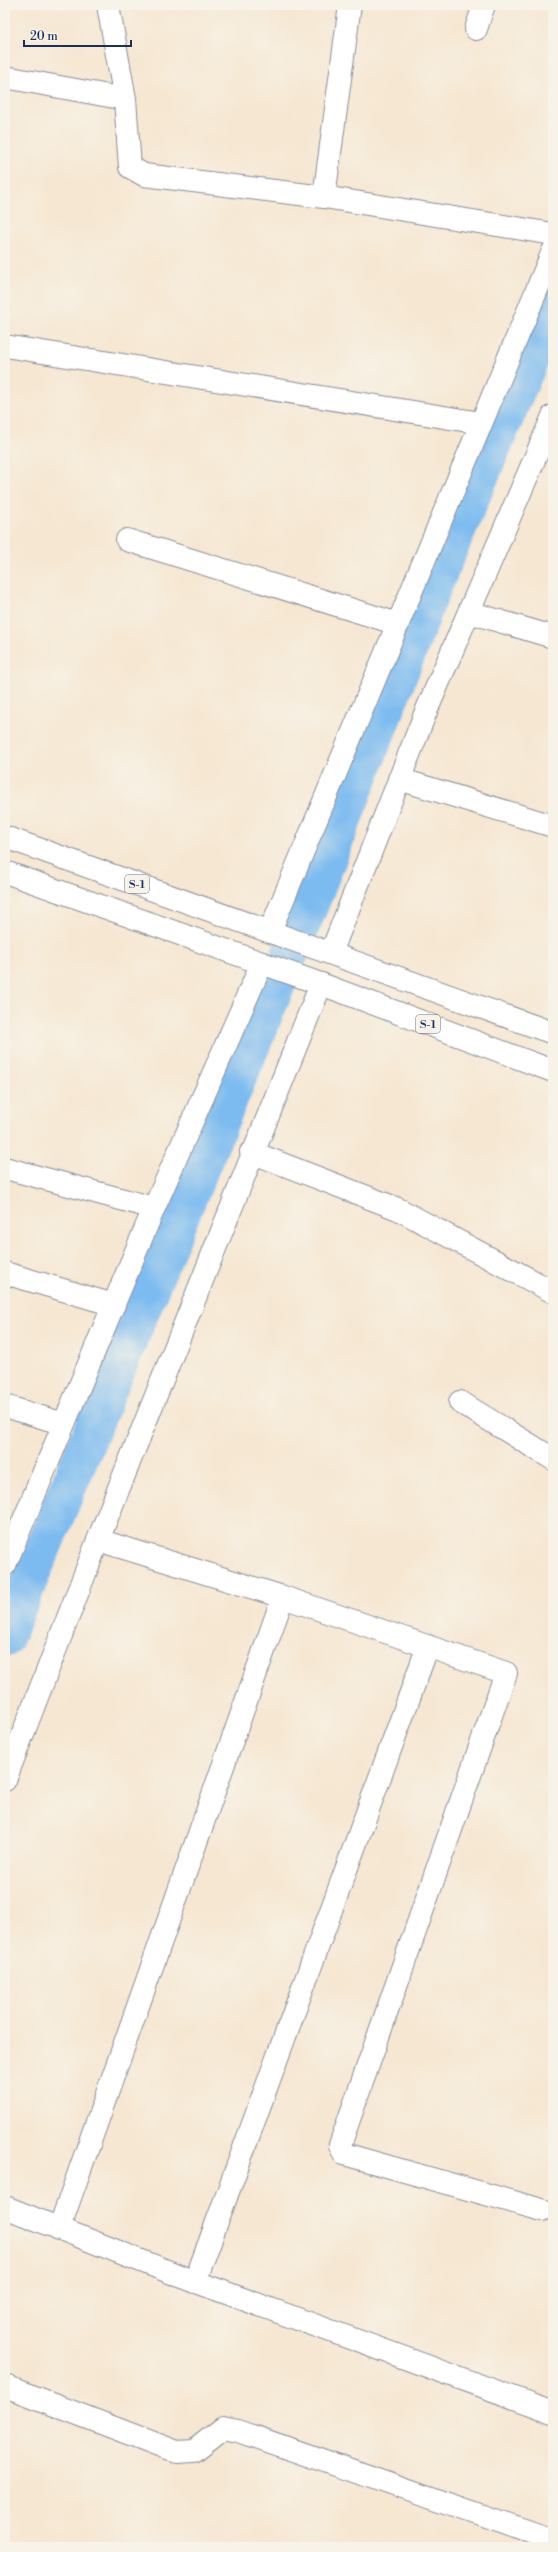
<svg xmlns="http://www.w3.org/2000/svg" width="558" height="2552" font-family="'Libre Bodoni',serif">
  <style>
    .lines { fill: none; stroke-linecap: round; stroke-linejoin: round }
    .canal { stroke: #7cbbf0; stroke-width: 37 }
    .minor-casing { stroke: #888b98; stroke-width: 24 }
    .major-casing { stroke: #888b98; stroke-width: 24 }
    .minor { stroke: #fff; stroke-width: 22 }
    .major { stroke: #fff; stroke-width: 22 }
    .labels { text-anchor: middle; stroke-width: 3; stroke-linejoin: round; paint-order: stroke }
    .shield { fill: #f7f3e8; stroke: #5d6a87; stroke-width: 1 }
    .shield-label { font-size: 11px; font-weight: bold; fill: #1b2f5e }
  </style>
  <rect width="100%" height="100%" fill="#f7f3e8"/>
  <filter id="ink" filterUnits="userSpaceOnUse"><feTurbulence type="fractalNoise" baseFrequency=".025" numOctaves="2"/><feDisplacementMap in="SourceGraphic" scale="8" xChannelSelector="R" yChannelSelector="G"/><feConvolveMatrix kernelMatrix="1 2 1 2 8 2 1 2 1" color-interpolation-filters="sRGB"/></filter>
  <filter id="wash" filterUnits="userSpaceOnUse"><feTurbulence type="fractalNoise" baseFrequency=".012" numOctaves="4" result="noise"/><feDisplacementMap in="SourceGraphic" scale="16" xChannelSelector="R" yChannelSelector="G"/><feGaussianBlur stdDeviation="0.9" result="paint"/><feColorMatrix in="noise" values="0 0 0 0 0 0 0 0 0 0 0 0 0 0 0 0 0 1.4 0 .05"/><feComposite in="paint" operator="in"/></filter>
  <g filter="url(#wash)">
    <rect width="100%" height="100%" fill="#f6e7d2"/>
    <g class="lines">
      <!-- canal -->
      <path class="canal" d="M5,1639L309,908L432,590L553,306"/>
    </g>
  </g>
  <g filter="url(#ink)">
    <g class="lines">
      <!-- minor casing -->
      <g class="minor-casing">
        <path id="minor" d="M108,5L125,99L130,167L144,175L324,197L553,234
          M476,29L484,5
          M5,77L125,99
          M324,197L350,5
          M5,346L481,423
          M127,540L398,624
          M469,612L553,637
          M399,779L553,826
          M270,931L553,251
          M331,953L425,714L553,416
          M251,1152L398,1209L553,1292
          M5,1168L154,1208
          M5,1273L114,1305
          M460,1402L553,1459
          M5,1406L64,1424
          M98,1540L283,1597L506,1673L340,2145L344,2154L542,2210
          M5,1565L154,1208L262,963
          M5,1780L98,1540L321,984
          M5,2207L177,2275L553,2412
          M59,2229L283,1597
          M195,2282L428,1646
          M5,2386L177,2452L194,2451L223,2428L238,2431L553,2540"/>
      </g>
      <!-- major casing -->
      <g class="major-casing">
        <path id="major" d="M5,837L553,1033
          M5,872L321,984L553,1071"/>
      </g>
      <!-- minor -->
      <use href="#minor" class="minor"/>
      <!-- major -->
      <use href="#major" class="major"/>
    </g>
  </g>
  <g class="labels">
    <!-- shield labels -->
    <g class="shield">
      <rect x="125" y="875" width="24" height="18" rx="3"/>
      <rect x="416" y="1015" width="24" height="18" rx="3"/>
    </g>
    <g class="shield-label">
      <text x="137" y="888">S-1</text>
      <text x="428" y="1028">S-1</text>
    </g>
  </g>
  <!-- margin -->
  <rect width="558" height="2552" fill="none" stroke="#f7f3e8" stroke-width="20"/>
  <!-- scale -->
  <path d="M24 40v6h107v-6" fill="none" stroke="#1b2f5e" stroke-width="2"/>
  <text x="30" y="40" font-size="12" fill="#1b2f5e" stroke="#f7f3e8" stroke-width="3" paint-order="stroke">20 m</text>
</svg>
